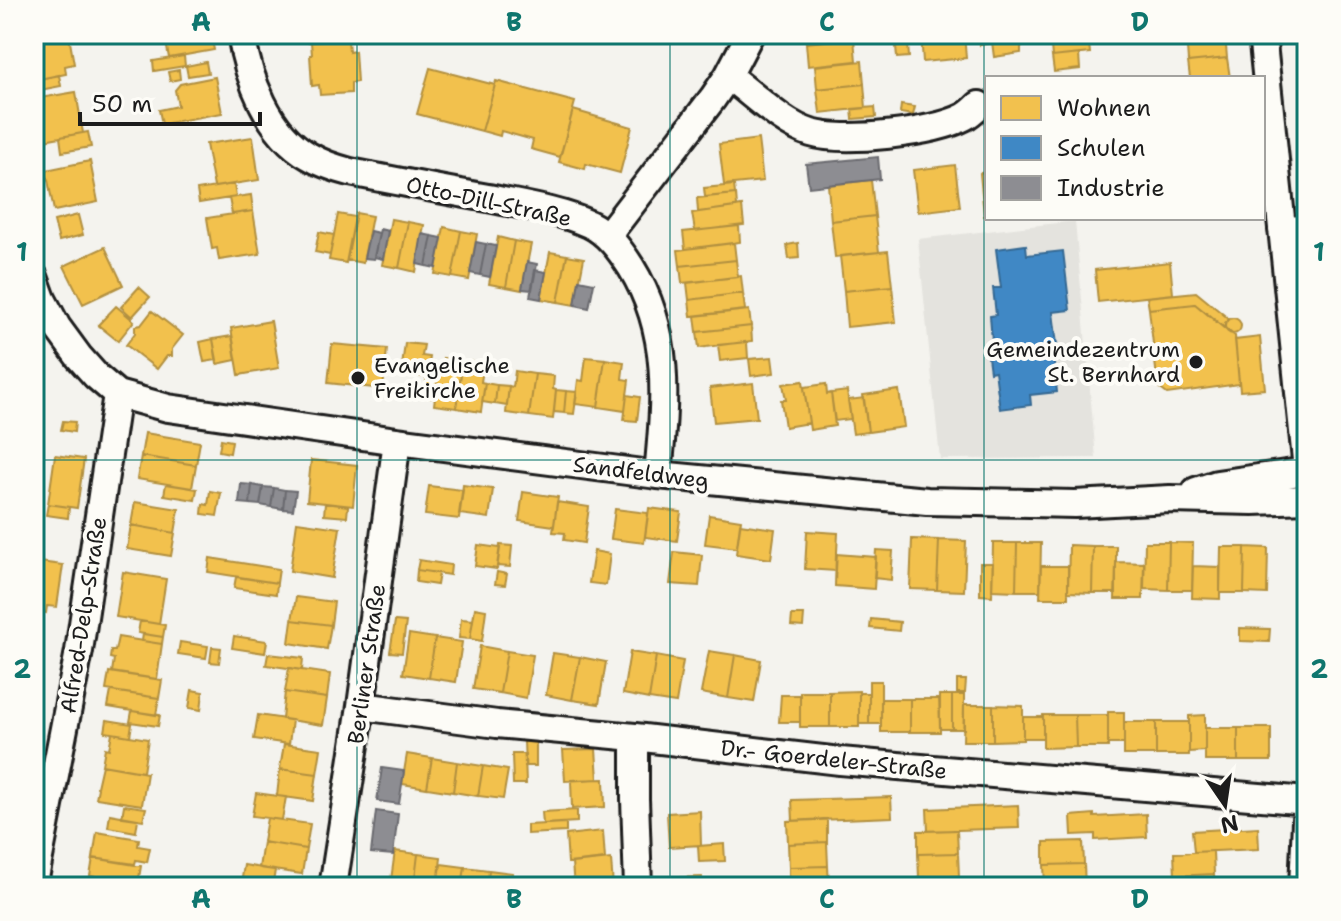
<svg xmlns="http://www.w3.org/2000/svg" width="1341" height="921" font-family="'Shantell Sans',sans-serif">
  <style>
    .built { fill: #e4e3de }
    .homes { fill: #f2c14e; stroke: #b2903f; stroke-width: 2 }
    .schools { fill: #3f88c5; stroke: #346892; stroke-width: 2 }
    .industry { fill: #8d8d92; stroke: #6b6b6f; stroke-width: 2 }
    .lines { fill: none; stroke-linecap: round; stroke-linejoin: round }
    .minor-casing { stroke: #1c1c1c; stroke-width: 32 }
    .minor { stroke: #fdfcf7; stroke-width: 26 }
    .grid { fill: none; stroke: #0f766e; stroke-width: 2; stroke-opacity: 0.55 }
    .poi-dot { fill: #1c1c1c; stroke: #fdfcf7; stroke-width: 3 }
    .labels { text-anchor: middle; stroke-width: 8; stroke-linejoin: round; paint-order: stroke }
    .street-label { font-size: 22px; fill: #1c1c1c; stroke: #fdfcf7 }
    .poi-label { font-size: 22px; fill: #1c1c1c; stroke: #fdfcf7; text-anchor: end }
    .neatline { fill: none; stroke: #0f766e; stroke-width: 3 }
    .grid-label { font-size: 26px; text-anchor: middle; font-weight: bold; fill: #0f766e }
  </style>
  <rect width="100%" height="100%" fill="#f4f3ee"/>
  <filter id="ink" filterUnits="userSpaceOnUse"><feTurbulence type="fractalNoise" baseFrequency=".0125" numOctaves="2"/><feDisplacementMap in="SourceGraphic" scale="16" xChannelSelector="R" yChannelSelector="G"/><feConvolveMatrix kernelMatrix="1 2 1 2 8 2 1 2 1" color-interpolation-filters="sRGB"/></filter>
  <g filter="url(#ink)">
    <!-- built -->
    <path class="built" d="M1075,221L1096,458L940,459L918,239Z"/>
    <!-- homes -->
    <path class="homes" d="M50,34H60L61,37L69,36L74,64L65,66L66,74L34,80V37Z
      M180,34H211L214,50L169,58L165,37Z
      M306,34H349L350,39L307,42Z
      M805,34H854V38L806,43Z
      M921,34H964L966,58L923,62Z
      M979,34H991L992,43L980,45Z
      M991,34H1034L1035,45L1021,46V53L994,57Z
      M1050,34H1088L1090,53L1052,57Z
      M1186,34H1225L1227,58L1188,62Z
      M854,38L856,61L808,66L806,43Z
      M348,39L349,52L355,51L357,82L351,83V93L320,95L319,85L312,86L310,55H312L311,42Z
      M908,44L909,57L897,58L896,46Z
      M1079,54L1080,69L1054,72L1052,57Z
      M184,56L185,66L154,71L153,61Z
      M1227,58L1230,78H1190L1188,62Z
      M862,61L864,84L817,89L815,66Z
      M206,62L208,73L188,76L186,66Z
      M430,68L495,85L482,131L417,114Z
      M179,70L180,79L170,81L168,72Z
      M59,75L61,86L35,91L34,80Z
      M215,77L222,113L162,124L159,110L178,106L175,90L180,84Z
      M496,81L575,102L560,157L531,149L533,140L501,131L500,136L482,131Z
      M864,84L866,108L820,113L817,89Z
      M76,92L83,133L38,141L34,117V99Z
      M901,105L915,107L913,115L900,113Z
      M875,107L876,117L853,119L852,109Z
      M573,110L632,127L620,173L586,164L585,169L559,162Z
      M88,132L91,147L62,152L60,137Z
      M253,137L259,180L214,187L206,144Z
      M758,139L763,181L724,185L719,144Z
      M90,161L98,202L54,211L46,170Z
      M955,165L960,207L918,212L913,170Z
      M987,172V215L984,216L980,173Z
      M871,180L875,216L831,221L828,185Z
      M234,184L236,197L199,203L197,190Z
      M734,185L735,194L705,197L704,188Z
      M736,194L737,207L698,212L697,198Z
      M251,195L253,211L232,214L229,198Z
      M742,206L744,225L695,231L692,213Z
      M253,211L260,254L219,260L217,248L212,249L207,218Z
      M356,213L372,216L363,263L347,260Z
      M338,214L355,217L346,263L329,260Z
      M78,215L83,235L59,241L54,221Z
      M875,216L879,252L835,257L831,221Z
      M391,219L408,222L399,268L382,265Z
      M408,222L424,225L416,272L399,268Z
      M739,226L740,242L685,249L683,232Z
      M444,227L461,231L452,277L435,274Z
      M461,231L477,234L469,280L452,277Z
      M319,232L334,235L330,255L315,252Z
      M498,237L514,241L506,287L489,284Z
      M514,241L531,244L522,290L506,287Z
      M734,243L736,260L680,266L678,250Z
      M798,243L799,258L789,259L787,245Z
      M105,247L123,285L83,304L64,266Z
      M888,251L892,286L844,291L840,256Z
      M550,252L567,255L558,302L541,299Z
      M567,255L584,258L575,305L558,302Z
      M736,260L738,277L682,283L680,266Z
      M1170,262L1173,294L1098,302L1095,270Z
      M741,276L743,293L689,300L687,283Z
      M892,286L896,322L847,327L844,291Z
      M139,287L150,297L132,317L121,307Z
      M1196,292L1229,319L1225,323V329L1195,304L1149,309L1147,297Z
      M743,293L745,310L691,316L689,300Z
      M1195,304L1235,336L1239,384L1167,394L1158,387L1149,309Z
      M116,306L134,321L118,341L98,325Z
      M749,310L751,326L697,332L695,316Z
      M152,311L183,335L172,349V356H167L157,369L126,345L135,333V326L141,325Z
      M1225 326a8 8 0 1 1 16 0a8 8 0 1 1-16 0Z
      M271,321L279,368L239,375L231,328Z
      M751,326L752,341L699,348L697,332Z
      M232,336L236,360L217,364L213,339Z
      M1260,337L1265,389L1240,391L1235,340Z
      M213,339L217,360L204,362L200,342Z
      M747,342L748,358L720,361L718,345Z
      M405,343L424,345L422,356L430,357L427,377L401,374Z
      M332,344L387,349L383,389L328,383Z
      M586,357L605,359L598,407L575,404L578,380L583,381Z
      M772,357L774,373L751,376L749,359Z
      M443,358L463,361L456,408L434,405L439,366H442Z
      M605,359L624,362L622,379L629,380L625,411L598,407Z
      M463,361L484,363L481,382L485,383L481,412L456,408Z
      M429,364L439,366L435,398L424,397Z
      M515,371L535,374L529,416L506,413L509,386L513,387Z
      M535,374L554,376L553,389L556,390L553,419L529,416Z
      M803,381L809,423L785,427L781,400H786L783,384Z
      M485,383L497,385L495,404L482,402Z
      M753,383L757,418L714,422L710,388Z
      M826,384L827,394L831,393L835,426L810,430L804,387Z
      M497,385L509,386L507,406L495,404Z
      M556,390L566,391L564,413L554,412Z
      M899,390L904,427L868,432L863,395Z
      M566,391L577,392L574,414L564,413Z
      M847,391L851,419L835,421L831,393Z
      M627,395L640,397L637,421L624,420Z
      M864,398L868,432L853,434L848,400Z
      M63,421L75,422L74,432L61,430Z
      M145,433L200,442L196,465L141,456Z
      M221,439L232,441L230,453L219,451Z
      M55,455L84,459L77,508L48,504Z
      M141,456L196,465L192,488L137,479Z
      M311,460L357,465L353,506L307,501Z
      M166,484L197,489L195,500L164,495Z
      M463,485L493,489L489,518L459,514Z
      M429,486L463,490L459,519L425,515Z
      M210,491L221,493L217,516L202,514L203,504L208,505Z
      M523,492L558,497L554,526L519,521Z
      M135,502L179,509L175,533L131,525Z
      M557,502L589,507L584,543L564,540L565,533L553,532Z
      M325,503L348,506L347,517L324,515Z
      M48,504L69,507L68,518L46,515Z
      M649,508L681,512L677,541L645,537Z
      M615,509L648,513L644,543L611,539Z
      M709,515L741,520L737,548L705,544Z
      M297,522L340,528L332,578L290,571Z
      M740,524L775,529L771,559L736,554Z
      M131,525L175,533L171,556L127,549Z
      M807,531L838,533L836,571L805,569Z
      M912,539L939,540L937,590L910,589Z
      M939,540L966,541L964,591L937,590Z
      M1145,542H1169L1168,590L1144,589Z
      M1169,542L1193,543L1192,590H1168Z
      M993,543H1017L1016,591L992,590Z
      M1017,543H1041L1040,591H1016Z
      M478,545L500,548L497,569L475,566Z
      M500,545L512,546L510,567L497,566Z
      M1069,545L1093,546L1092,593L1068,592Z
      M1093,546H1116V593H1092Z
      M1221,547H1245L1244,593H1220Z
      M1245,547L1268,548L1267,594L1244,593Z
      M876,550L893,551L891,580L874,578Z
      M594,551L610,554L606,585L589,583Z
      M674,552L702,555L699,586L670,584Z
      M836,554L876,557L874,589L835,586Z
      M210,558L279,569L277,583L208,572Z
      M419,560L451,565L450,575L417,570Z
      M34,561L40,562L34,603Z
      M40,562L63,565L57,607L47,606L46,613L34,611Z
      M1116,562L1144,563L1143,599H1115Z
      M980,563H993L992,596L980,595Z
      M1041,566H1068V598H1040Z
      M1193,566L1220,567V599L1192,598Z
      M417,570L439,573L437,585L416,582Z
      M123,572L166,579L159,624L116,617Z
      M497,572L507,574L505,585L495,584Z
      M236,577L277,583L276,594L234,588Z
      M296,597L334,602L331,625L292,620Z
      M475,608L486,610L482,641L470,639Z
      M792,615H804L803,627L791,626Z
      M461,619L473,620L470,639L459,638Z
      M871,619L900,622L899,631L870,628Z
      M292,620L331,625L327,649L289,643Z
      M140,621L165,625L163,637L138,633Z
      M395,621L406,622L402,653L390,652Z
      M1240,628L1270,629L1269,642L1240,641Z
      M143,634L163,637L162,644L142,641Z
      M409,634L435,638L429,678L403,674Z
      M234,636L267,641L265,653L232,648Z
      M118,637L162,644L157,679L112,672L114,659L110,658L111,651H115Z
      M435,638L462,642L456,682L429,678Z
      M180,642L208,646L206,658L178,654Z
      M480,646L507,651L500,693L473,689Z
      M212,647L221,648L219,663L210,662Z
      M507,651L533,655L526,698L500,693Z
      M709,651L735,655L728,698L701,693Z
      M630,652L656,656L649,699L623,694Z
      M553,653L580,657L572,700L546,695Z
      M268,654L303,658L302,670L266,665Z
      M735,655L761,660L754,702L728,698Z
      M656,656L683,661L676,703L649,699Z
      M580,657L606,662L599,704L572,700Z
      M289,668L330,674L327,698L285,692Z
      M109,672L162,680L159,698L106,690Z
      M957,680H966L965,693H957Z
      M869,681H881V724H869Z
      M192,690L203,692L201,710L189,708Z
      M111,691L159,698L156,715L108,707Z
      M859,691V727H830V692Z
      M285,692L327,698L323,725L282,719Z
      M800,692H830V727H800Z
      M859,693H869V724H859Z
      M781,695H800V722H779Z
      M939,695H952V729H940Z
      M952,695H964V729H952Z
      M881,699H910V732H881Z
      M910,699H940V732H910Z
      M964,705H993V741H963Z
      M993,705L1023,706V740L993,741Z
      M132,711L160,715L158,726L130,722Z
      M1108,712H1124V744H1108Z
      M258,715L292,720L289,744L254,739Z
      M1043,715H1075L1076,747L1043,748Z
      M1075,715H1108V747H1076Z
      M1205,715V751L1189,752V716Z
      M1023,717H1043V738H1023Z
      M107,720L132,724L130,736L105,732Z
      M1124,722H1156V755H1124Z
      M1156,722H1189V755H1156Z
      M1205,728H1238V761H1205Z
      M1238,728H1271V761H1238Z
      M112,733L148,739L143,772L102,765L105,748L109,749Z
      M524,741H536V766H525Z
      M284,744L321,749L317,774L280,769Z
      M596,749L598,779L565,781L563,750Z
      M407,754L432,758L427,788L402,784Z
      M512,754H525L526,784H513Z
      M432,758L457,762L453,792L427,788Z
      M457,762L483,766L478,796L453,792Z
      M102,765L147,773L142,805L96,798L98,788L97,787Z
      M483,766L508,770L503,799L478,796Z
      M280,769L317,774L313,801L277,796Z
      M604,779L605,807L572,809L571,780Z
      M256,793L286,797L282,820L252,816Z
      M891,797L892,817L793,821L792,800Z
      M124,805L146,808L143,820L122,817Z
      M1018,805L1019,828L928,831L927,809Z
      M577,810V822L543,824L542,812Z
      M700,811L701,845L669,847L667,813Z
      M110,814L138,819L136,832L108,827Z
      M1094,814V817L1146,814L1147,837L1095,840V834L1072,835L1071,816Z
      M267,818L310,824L306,849L263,842Z
      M827,819V842L788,844L787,821Z
      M566,823V832L527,834V825Z
      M1258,827L1259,849L1194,852L1192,831Z
      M957,830L958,853L918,854V831Z
      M603,831L605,859L568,863L566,835Z
      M97,832L139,839L138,846L150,848L147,862L136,860L135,864L93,858Z
      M1083,841L1084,864L1044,865V842Z
      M263,842L306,849L302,874L259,868Z
      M827,842L828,866L789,867L788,844Z
      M724,844L725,861L699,862L698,846Z
      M395,851L418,854L414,887H390Z
      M1213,851L1214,874L1175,876L1174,853Z
      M958,853L959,876L919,878L918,854Z
      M418,854L441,857L438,887H414Z
      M93,858L141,866L138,884L90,876Z
      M611,859L613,887H574L572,863Z
      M441,864L465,867L462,887H438Z
      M1084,864L1085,887H1045L1044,865Z
      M244,865L275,870L273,883L242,878Z
      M828,866L829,887H789V867Z
      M465,867L489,870L487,887H462Z
      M489,870L513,873L511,887H487Z
      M1214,874L1215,887H1176L1175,876Z
      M90,876L138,884V887H88Z
      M959,876V887H920L919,878Z
      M702,877L703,887H672L671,878Z
      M249,879L273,883V887H248Z"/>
    <!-- schools -->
    <path class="schools" d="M1026,245L1027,255L1063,251L1070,310L1053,312L1058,353L1053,354L1057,392L1030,395L1031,405L1000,409L995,371L990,372L986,342L992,341L990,316L996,315L993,288H1001L996,249Z"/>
    <!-- industry -->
    <path class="industry" d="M878,157L880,179L809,187L806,164Z
      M380,229L388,231L383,259L374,257Z
      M370,231L379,233L374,259L364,258Z
      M422,234L432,236L426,266L417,264Z
      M432,236L442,238L436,268L426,266Z
      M476,242L486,244L480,275L470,273Z
      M486,244L496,246L490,277L480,275Z
      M527,262L537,264L532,290L522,289Z
      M535,270L546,272L541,299L530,297Z
      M579,280L594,283L589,308L575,305Z
      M241,484L252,485L250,504L239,503Z
      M252,485L263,487L260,505L250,504Z
      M263,487L274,488L271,507L260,505Z
      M274,488L285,490L283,509L271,507Z
      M285,490L296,491L293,510L283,509Z
      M382,768L404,771L399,804L377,801Z
      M376,811L398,814L393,855L371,853Z"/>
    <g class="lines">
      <!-- minor casing -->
      <g class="minor-casing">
        <path id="minor" d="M241,34C248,78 268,133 309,156C322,164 335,168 350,172C396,181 442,190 488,198C521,205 558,210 589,224C608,233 620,250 631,267C672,333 665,401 658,475
          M1262,34L1307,470
          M728,76C753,94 782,124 811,133C844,143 933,133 964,117C970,114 974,110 979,105
          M1282,230L1307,229
          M607,236L713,98L728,76L750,34
          M34,277L42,299L57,327L79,357L96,376L117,394L168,408L397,441L658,475L927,501L1075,504L1170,499L1253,501L1307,499
          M1196,491L1217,484L1307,471
          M361,706L497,724L635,737L840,761L1307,801
          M635,737V799L638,887
          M34,883L79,651L117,394
          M333,887L361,706L397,441
          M1303,887L1307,799"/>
      </g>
      <!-- minor -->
      <use href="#minor" class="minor"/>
    </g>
  </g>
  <!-- grid -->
  <path class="grid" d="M357,34V887M670,34V887M984,34V887M34,460H1307"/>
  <!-- markers -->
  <g class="poi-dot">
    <circle cx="1196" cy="362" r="8"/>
    <circle cx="358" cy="378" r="8"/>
  </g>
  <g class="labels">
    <!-- street labels -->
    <g class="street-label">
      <text transform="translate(489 201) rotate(12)" y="8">Otto-Dill-Straße</text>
      <text transform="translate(641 472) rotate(7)" y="8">Sandfeldweg</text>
      <text transform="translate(83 615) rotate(-81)" y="8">Alfred-Delp-Straße</text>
      <text transform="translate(366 664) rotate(-82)" y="8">Berliner Straße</text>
      <text transform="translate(834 759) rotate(6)" y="8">Dr.- Goerdeler-Straße</text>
    </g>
    <!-- poi labels -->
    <g class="poi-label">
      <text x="1180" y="357">Gemeindezentrum<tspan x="1180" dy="25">St. Bernhard</tspan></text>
      <text x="374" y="373" text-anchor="start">Evangelische<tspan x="374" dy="25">Freikirche</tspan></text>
    </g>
  </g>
  <!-- margin -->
  <rect width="1341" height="921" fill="none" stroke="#fdfcf7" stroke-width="88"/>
  <!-- legend -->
  <rect x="985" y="76" width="280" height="144" fill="#fdfcf7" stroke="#a3a29f" stroke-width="2"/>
  <rect x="1001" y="96" width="40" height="24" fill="#f2c14e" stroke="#a3a29f" stroke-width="2"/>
  <text x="1057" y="116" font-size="24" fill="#1c1c1c">Wohnen</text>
  <rect x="1001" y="136" width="40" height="24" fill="#3f88c5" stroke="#a3a29f" stroke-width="2"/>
  <text x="1057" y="156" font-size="24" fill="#1c1c1c">Schulen</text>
  <rect x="1001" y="176" width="40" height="24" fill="#8d8d92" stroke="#a3a29f" stroke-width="2"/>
  <text x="1057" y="196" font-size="24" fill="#1c1c1c">Industrie</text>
  <!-- north arrow -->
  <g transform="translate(1225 805) rotate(167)" stroke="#fdfcf7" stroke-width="6" paint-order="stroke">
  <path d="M0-6L14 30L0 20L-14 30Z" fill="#1c1c1c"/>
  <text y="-12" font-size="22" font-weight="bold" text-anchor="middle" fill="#1c1c1c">N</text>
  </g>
  <!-- scale -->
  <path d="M80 112v12h180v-12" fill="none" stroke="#1c1c1c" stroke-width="4"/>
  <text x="92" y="112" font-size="24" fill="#1c1c1c" stroke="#fdfcf7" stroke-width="6" paint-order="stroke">50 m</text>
  <rect x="44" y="44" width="1253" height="833" class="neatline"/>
  <g class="grid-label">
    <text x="201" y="31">A</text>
    <text x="514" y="31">B</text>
    <text x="827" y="31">C</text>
    <text x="1140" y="31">D</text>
    <text x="22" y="261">1</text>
    <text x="1319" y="261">1</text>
    <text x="22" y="678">2</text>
    <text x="1319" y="678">2</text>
    <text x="201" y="908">A</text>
    <text x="514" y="908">B</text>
    <text x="827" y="908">C</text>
    <text x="1140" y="908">D</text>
  </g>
</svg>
